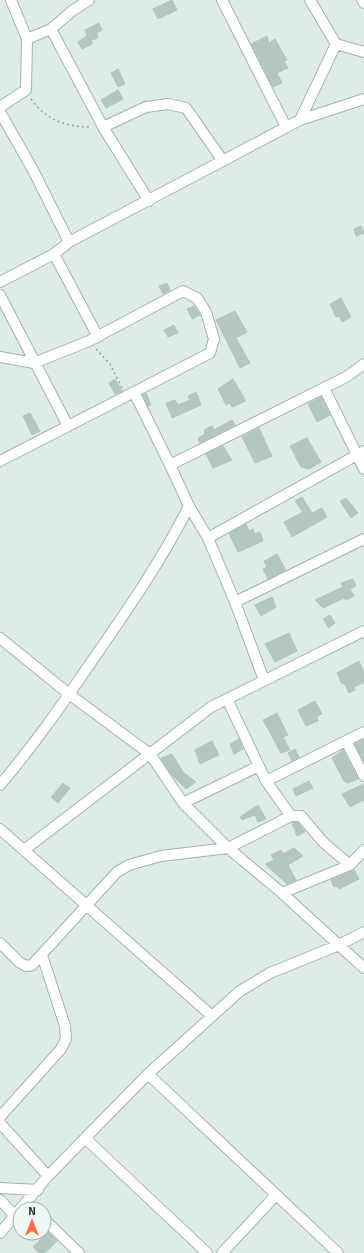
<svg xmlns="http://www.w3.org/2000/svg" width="364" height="1253" font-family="Signika,sans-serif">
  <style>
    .building { fill: #b4c7be; stroke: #b1c6bc }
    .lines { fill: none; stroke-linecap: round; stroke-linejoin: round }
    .street-casing { stroke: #a2b4ac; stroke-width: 12 }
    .path { stroke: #7cb29e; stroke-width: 1.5; stroke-dasharray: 2 3; stroke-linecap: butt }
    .street { stroke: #fff; stroke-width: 10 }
  </style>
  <rect width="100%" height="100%" fill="#dfece5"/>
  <!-- building -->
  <path class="building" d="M172,0L177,10L158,19L153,9Z
    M99,23L102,30L97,33L98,38L92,40V44L82,49L78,42L87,36L85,30Z
    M267,36L269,43L275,39L287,60L284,61L288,68L277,73L282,83L273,87L251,44Z
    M118,69L125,84L118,87L111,73Z
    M118,90L123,99L106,108L101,100Z
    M361,226L364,233L356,236L354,229Z
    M167,283L170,290L163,294L159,286Z
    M341,298L351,317L342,322L339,316L336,317L330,304Z
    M194,306L200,315L192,319L187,309Z
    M235,311L247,332L236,338L250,363L240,368L216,320Z
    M174,325L178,333L168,337L164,330Z
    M115,379L122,391L115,394L109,383Z
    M233,379L246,401L232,407L230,403L226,405L218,389Z
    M196,392L201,405L172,418L166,403L175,400L178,405L190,400L188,396Z
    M146,393L151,405L148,406L143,395Z
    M321,397L330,415L317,422L308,404Z
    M30,413L40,431L32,435L23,416Z
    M232,420L235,425L200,443L198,438L205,434L204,430L212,426L214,430Z
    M259,428L272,456L255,463L242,437Z
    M307,438L321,462L309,469L301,467L290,446Z
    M223,446L232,460L213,468L206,454Z
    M302,497L312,513L322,508L327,517L292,537L284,522L303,512L295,501Z
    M346,498L358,513L351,518L340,501Z
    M246,524L249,531L253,529L255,534L260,532L263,541L238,552L229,534Z
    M277,554L286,570L268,579L263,569L267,567L264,561Z
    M353,579L356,586L350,589L354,596L346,600L344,598L323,608L315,600L343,587L341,583Z
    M272,597L276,607L261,616L255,605Z
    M330,615L335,623L329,628L323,619Z
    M289,633L297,651L275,662L265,644Z
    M359,661L364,673V682L354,687L355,690L349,693L344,683L342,684L337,673Z
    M315,701L322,714L317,716L318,721L306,726L298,710Z
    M277,713L288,735L283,737L290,750L281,753L263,720Z
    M239,739L243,749L234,754L230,744Z
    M364,739V762L355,744Z
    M212,741L219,755L200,764L195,750Z
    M295,749L299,757L292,761L288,753Z
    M343,750L358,779L348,783L344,781L332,758Z
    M172,754L183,772L196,782L186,789L171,774L161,758Z
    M309,781L313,788L296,796L293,789Z
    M63,783L70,788L58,803L51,797Z
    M364,784V800L350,807L342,794Z
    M258,805L266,819L258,822L255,815L242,820L240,817Z
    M298,822L305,832L297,836L292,823Z
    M294,848L303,856L288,865L296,880L287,884L265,864L274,860L271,855L281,850L283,854Z
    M354,870L359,879L339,889L337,886L334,887L331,880Z
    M48,1232L57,1241L45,1253H39L33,1247Z"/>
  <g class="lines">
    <!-- street casing -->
    <g class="street-casing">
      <path id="street" d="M11,0L27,39
        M222,0L286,127
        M310,0L336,44L364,52
        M362,0L364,3
        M51,29L103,127L149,201
        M0,107L26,90L27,39L51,29L72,11L89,0
        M0,112L33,170L69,242
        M300,120L336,44
        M103,127L146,107L168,104L186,108L223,161
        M54,254L98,337
        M0,282L54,254L69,242L300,120L364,99
        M0,295L68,426
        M0,357L34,363L89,341L183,291L197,298L206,312L214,339L210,353L0,461
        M364,364L346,377L324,388L364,469
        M134,392L170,465
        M189,506L208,538L235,602
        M208,538L364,451
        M0,638L69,694L150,754L183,803L228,848L282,893L364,968
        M264,680L235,602L364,539
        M227,699L266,781L291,816
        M346,741L364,776
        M266,781L364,732
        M0,785C35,744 63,703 94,658C128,609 162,560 189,506L170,465L324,388
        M183,803L259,766
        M0,829L212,1016
        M24,850L211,707L364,631
        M282,893L350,865L364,850
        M0,943L19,962L26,966L32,965L117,872L129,865L161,856L228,848L291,816H301L324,843L350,865
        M148,1074L338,1253
        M0,1117L61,1049L66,1039L65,1026L42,955
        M0,1123L48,1176
        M86,1139L207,1253
        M0,1188L38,1190
        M0,1200L14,1215
        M26,1202L33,1209
        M44,1219L79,1253
        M0,1233L48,1176L148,1074L240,991L270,973L339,945L364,932
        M222,1253L276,1195"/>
    </g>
    <!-- path -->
    <path class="path" d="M31,99C46,120 66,127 91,127
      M96,349L110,364L122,388"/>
    <!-- street -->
    <use href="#street" class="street"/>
  </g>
  <!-- north arrow -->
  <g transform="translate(32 1221)"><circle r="19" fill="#f0f8f3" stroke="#9cada6"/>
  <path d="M0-3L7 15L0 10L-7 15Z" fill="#fe6d4a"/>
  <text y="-6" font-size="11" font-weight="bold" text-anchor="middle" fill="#1f3d33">N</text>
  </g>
</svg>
